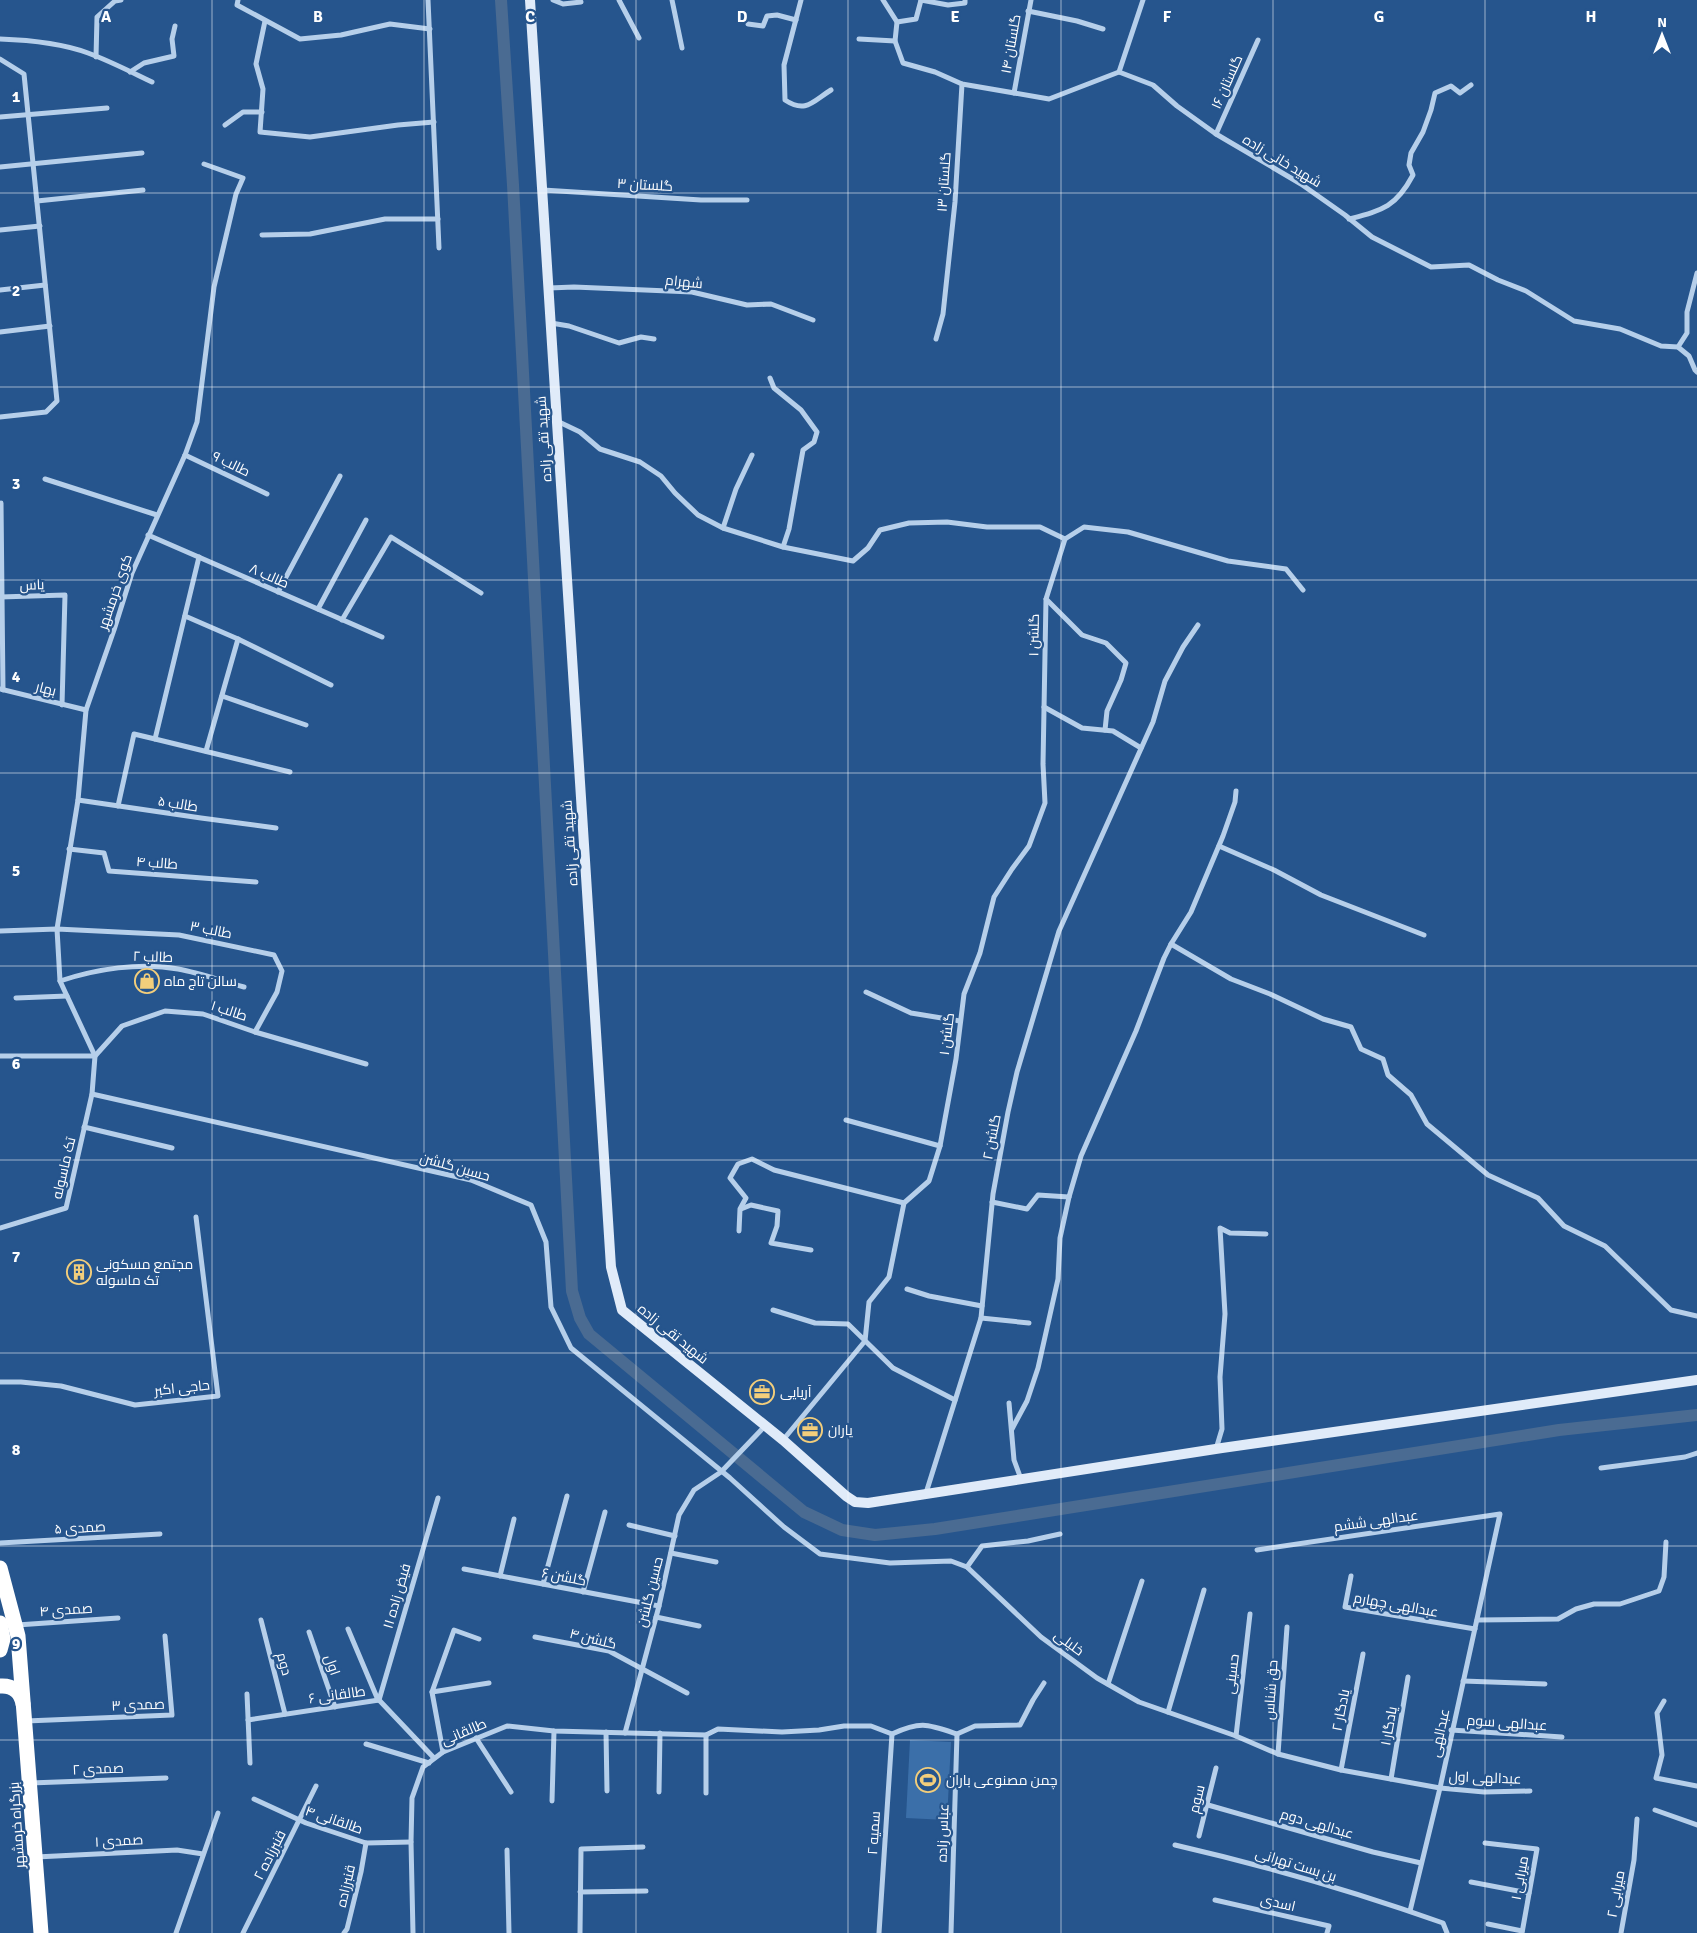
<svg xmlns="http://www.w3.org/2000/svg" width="1697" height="1933" viewBox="0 0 1697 1933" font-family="Signika,Cairo,sans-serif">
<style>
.pitch{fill:#3b6fa9}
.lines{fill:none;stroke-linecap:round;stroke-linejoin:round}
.canal{stroke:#4a6b92;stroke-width:12}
.street{stroke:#b6cfea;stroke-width:5}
.secondary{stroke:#e0ebf9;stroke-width:10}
.highway{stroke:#fff;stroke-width:15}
.grid{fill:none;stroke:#fff;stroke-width:1;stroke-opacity:0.55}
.labels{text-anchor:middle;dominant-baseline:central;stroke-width:4.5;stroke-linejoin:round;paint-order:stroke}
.street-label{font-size:14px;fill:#fff;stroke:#26558d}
.poi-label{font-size:14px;fill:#fff;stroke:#26558d;text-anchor:start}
.grid-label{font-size:16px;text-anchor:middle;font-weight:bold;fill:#fff;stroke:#26558d;stroke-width:4.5;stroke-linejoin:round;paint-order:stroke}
</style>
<rect width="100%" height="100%" fill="#26558d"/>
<path class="pitch" d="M910,1740L951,1742L947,1820L906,1818Z"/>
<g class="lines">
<path class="canal" d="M501,0L513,185L572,1291L580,1318L589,1334L804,1512L842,1530L875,1535L935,1529L1559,1430L1697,1415"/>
<g class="street">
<path d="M238,0L237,5L300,39L341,35L390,24L430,29"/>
<path d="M428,0L439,248"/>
<path d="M553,0L563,4L581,2"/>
<path d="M619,0L639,38"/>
<path d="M672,0L682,48"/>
<path d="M801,0L784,65L785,100C806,114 813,101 831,90"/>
<path d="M883,0L897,22L895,41L903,63L935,72L962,84L1049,99L1119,72L1153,85L1177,106L1216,134L1301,184L1345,215L1372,237L1431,267L1469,265L1498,280L1526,291L1574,321L1620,329L1661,346L1678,347L1689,356L1695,370L1697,372"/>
<path d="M921,0L948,5L965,3V0"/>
<path d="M1028,11L1077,21L1103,29"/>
<path d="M265,21L256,64L263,89L260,132L310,137L398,125L434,122"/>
<path d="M897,22L916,19L921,0"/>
<path d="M748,24L763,26L767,16L777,15L796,20"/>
<path d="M0,39C29,40 61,43 88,53C110,61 131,72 152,82"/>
<path d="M859,39L895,41"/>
<path d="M96,57L97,17L115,1L121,0"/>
<path d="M0,59L24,74L57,401L46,412L0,417"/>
<path d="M130,72L144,63L174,56L172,39L175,26"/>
<path d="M1119,72L1143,0"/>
<path d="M1014,93L1031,0"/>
<path d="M0,117L107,108"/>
<path d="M225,125L243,112H262"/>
<path d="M1216,134L1258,40"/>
<path d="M0,167L142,153"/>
<path d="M543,190L701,200H747"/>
<path d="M37,201L143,190"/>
<path d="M1349,219C1383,210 1396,207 1413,175L1409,165L1411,153L1423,132L1431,110L1435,93L1451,86L1460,93L1471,85"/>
<path d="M0,230L40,226"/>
<path d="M262,235L310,234L385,219H438"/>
<path d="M549,288L574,287L692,292L747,305L771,304L813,320"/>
<path d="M0,290L45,285"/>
<path d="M551,323L569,326L619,343L641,337L654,339"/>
<path d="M0,332L50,326"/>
<path d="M936,339L943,314L955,202L962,84"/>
<path d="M1678,347L1687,333V312L1697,273"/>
<path d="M770,378L774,388L801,410L817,432L814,442L803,450L789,529L783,547"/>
<path d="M557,421L580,432L600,449L640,462L661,476L675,493L698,515L723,528L783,547L853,561L868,548L880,530L909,523L947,522L987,527H1040L1065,539L1084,527L1128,532L1228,561L1286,569L1303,590"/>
<path d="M185,455L267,494"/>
<path d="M45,479L157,515"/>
<path d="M1,503L3,690"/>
<path d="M723,528L736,489L752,455"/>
<path d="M148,535L382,637"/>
<path d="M278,592L340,476"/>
<path d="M0,597L65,595L62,705"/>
<path d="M1046,599L1082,635L1106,643L1126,663L1121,680L1107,711L1105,730"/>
<path d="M318,609L366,520"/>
<path d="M185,616L238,639L331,685"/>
<path d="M342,620L391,537L481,593"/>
<path d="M0,689L86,710"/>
<path d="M222,696L306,725"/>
<path d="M1044,707L1082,728L1113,731L1141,748"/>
<path d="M155,739L290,772"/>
<path d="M206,751L238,639"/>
<path d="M78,800L201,818L276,828"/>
<path d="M118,806L134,734L155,739L199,557"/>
<path d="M1219,846L1274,870L1321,895L1424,935"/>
<path d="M69,849L104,853L109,871L256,882"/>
<path d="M0,931L57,929L179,935L274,955L282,971L277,992L255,1032"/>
<path d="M1171,944L1191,912L1223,836L1235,802L1236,791"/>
<path d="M60,981C96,969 140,962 178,969C200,973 222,981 244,987"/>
<path d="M866,992L911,1013L960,1021"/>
<path d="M16,998L67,996"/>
<path d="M0,1056H95L122,1026L165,1011L203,1014L255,1032L366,1064"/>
<path d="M92,1094L471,1180L531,1205L546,1242L551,1307L571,1348L730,1478L784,1527L820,1554L890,1563L951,1561L967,1567L1041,1637L1097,1678L1139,1702L1236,1736L1278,1754L1341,1770L1440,1788L1484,1792L1530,1791"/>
<path d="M846,1120L940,1146"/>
<path d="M84,1127L172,1148"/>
<path d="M992,1202L1027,1209L1038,1195L1069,1197L1081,1156L1136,1031L1164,958L1171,944L1231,979L1270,994L1323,1019L1351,1027L1361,1049L1383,1059L1388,1075L1411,1095L1427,1124L1488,1175L1538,1198L1564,1226L1605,1246L1671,1310L1697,1316"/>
<path d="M741,1209L751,1205L778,1211L777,1226L771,1243L811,1250"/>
<path d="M0,1228L66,1208L92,1094L95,1056L60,981L57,929L78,800L86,710L114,630L132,573L185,455L197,422L214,287L236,194L243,178L204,164"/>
<path d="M739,1231L740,1209L746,1198L730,1178L738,1164L752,1159L774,1170L904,1203"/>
<path d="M907,1289L929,1296L982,1306"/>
<path d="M773,1310L815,1323L848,1324L893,1368L955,1400"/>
<path d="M981,1318L1029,1323"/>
<path d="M0,1382H21L61,1386L135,1405L218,1396L196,1217"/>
<path d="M1009,1403L1014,1460L1021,1479"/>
<path d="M1012,1429L1027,1401L1038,1368L1058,1279L1060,1238L1069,1197"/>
<path d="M783,1440L865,1341L869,1302L889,1277L904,1203L929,1181L940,1146L956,1059L964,994L980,953L994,897L1012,869L1029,846L1045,803L1043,764L1046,599L1065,539"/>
<path d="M1216,1449L1222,1429L1220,1377L1225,1314L1220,1228L1230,1233L1266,1234"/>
<path d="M1601,1468L1685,1457L1697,1453"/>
<path d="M926,1493L981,1318L993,1194L1008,1112L1017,1072L1059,931L1153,722L1165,681L1183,647L1198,625"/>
<path d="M629,1525L675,1536"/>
<path d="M0,1543L160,1534"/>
<path d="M1257,1550L1500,1514L1440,1788L1410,1911"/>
<path d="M671,1553L716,1562"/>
<path d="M967,1567L982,1546L1028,1541L1060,1534"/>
<path d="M464,1569L659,1606"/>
<path d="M500,1576L514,1519"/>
<path d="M1351,1576L1345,1607L1475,1629"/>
<path d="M543,1584L567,1496"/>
<path d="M583,1592L605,1512"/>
<path d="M656,1617L699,1626"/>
<path d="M261,1620L285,1714"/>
<path d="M1477,1620L1558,1619L1576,1609L1594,1604H1620L1659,1591L1664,1577L1666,1542"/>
<path d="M17,1625L118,1618"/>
<path d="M348,1629L378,1700"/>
<path d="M309,1632L335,1707"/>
<path d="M535,1637L609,1651L687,1693"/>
<path d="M1463,1681L1545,1684"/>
<path d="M1108,1684L1142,1581"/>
<path d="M432,1692L489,1683"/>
<path d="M247,1694L250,1763"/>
<path d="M379,1700L438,1498"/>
<path d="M1664,1701L1657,1713L1662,1755L1656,1778L1697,1786"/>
<path d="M1168,1712L1204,1590"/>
<path d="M248,1720L379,1700L434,1758"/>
<path d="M26,1721L172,1715L165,1636"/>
<path d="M1451,1730L1562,1737"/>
<path d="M606,1732L607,1791"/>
<path d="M625,1733L659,1606L679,1515L694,1490L721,1472L765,1426"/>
<path d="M706,1735V1793"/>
<path d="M1236,1736L1250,1614"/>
<path d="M476,1738L511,1792"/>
<path d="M366,1744L429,1763"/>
<path d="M443,1752L432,1692L454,1630L479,1639"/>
<path d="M1278,1754L1287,1627"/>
<path d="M1341,1770L1363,1654"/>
<path d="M1391,1779L1408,1677"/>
<path d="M30,1783L166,1778"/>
<path d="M659,1792L660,1733"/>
<path d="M254,1799L306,1823L366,1843L411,1842"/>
<path d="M552,1801L554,1731"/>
<path d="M1208,1805L1373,1852L1421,1863"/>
<path d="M1655,1810L1697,1825"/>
<path d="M1199,1836L1216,1768"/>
<path d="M1485,1843L1537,1849L1522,1933"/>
<path d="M1175,1845C1266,1866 1356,1892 1443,1923L1447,1933"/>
<path d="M507,1850L509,1933"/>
<path d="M36,1857L177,1850L203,1854"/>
<path d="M1471,1882L1529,1893"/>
<path d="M580,1892L646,1891"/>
<path d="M1215,1900L1329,1926L1327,1933"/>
<path d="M1488,1924L1522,1931"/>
<path d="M176,1933L218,1813"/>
<path d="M243,1933L316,1786"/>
<path d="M344,1933L347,1929L361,1872L366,1843"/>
<path d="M413,1933L411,1842L412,1798L423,1767L443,1752L507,1726L554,1731L706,1735L718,1729L782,1732L819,1730L844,1726H871L892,1734C921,1721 927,1724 957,1734L975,1726L1020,1725L1033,1700L1044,1683"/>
<path d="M580,1933L581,1849L643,1847"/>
<path d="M879,1933L892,1734"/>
<path d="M951,1933L957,1734"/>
<path d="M1621,1933L1634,1860L1637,1819"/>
</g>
<path class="secondary" d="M530,0L611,1267L622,1310L783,1440L846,1496L855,1502L868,1503L1222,1448L1697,1380"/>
<g class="highway">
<path d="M0,1568L18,1636L41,1933"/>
<path d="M0,1623L3,1639L0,1650"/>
<path d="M0,1686C13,1685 21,1692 23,1704"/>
</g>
</g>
<path class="grid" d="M212,0V1933M424,0V1933M636,0V1933M848,0V1933M1061,0V1933M1273,0V1933M1485,0V1933M0,193H1697M0,387H1697M0,580H1697M0,773H1697M0,966H1697M0,1160H1697M0,1353H1697M0,1546H1697M0,1740H1697"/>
<defs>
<symbol id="shop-ring" viewBox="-11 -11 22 22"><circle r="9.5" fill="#26558d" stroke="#f3ce7b" stroke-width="1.5"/><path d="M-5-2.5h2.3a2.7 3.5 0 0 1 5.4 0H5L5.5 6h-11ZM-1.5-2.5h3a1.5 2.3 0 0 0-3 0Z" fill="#f3ce7b"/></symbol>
<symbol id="building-ring" viewBox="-11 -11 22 22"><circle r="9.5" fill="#26558d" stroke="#f3ce7b" stroke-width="1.5"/><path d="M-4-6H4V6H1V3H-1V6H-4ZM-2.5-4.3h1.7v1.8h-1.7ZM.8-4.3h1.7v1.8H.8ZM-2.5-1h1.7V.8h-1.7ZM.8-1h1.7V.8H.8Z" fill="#f3ce7b"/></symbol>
<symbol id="office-ring" viewBox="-11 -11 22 22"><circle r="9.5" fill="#26558d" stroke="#f3ce7b" stroke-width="1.5"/><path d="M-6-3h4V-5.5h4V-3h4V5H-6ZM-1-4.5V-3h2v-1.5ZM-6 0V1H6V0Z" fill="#f3ce7b"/></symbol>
<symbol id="stadium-ring" viewBox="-11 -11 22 22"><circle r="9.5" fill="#26558d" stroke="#f3ce7b" stroke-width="1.5"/><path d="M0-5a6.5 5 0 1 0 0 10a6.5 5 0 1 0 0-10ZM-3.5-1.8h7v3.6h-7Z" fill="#f3ce7b"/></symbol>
</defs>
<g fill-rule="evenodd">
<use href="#shop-ring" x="133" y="967" width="28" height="28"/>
<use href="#building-ring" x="65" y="1258" width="28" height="28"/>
<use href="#office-ring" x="748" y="1378" width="28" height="28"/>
<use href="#office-ring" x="796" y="1416" width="28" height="28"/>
<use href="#stadium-ring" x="914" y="1766" width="28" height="28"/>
</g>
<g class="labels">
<g class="street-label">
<text transform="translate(1011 44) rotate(-80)">گلستان ۱۴</text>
<text transform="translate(1227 82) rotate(-66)">گلستان ۱۶</text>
<text transform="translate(1282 161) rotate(31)">شهید خانی زاده</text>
<text transform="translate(944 182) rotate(-86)">گلستان ۱۳</text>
<text transform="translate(645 185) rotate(3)">گلستان ۳</text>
<text transform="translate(684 282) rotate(6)">شهرام</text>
<text transform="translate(544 439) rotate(-94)">شهید تقی زاده</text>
<text transform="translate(231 464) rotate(26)">طالب ۹</text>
<text transform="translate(269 576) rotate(24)">طالب ۸</text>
<text transform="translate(32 585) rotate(-2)">یاس</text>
<text transform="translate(115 592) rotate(-71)">کوی خرمشهر</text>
<text transform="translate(1034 635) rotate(-89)">گلشن ۱</text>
<text transform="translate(46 689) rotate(14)">بهار</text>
<text transform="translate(178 804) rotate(9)">طالب ۵</text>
<text transform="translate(570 843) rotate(-94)">شهید تقی زاده</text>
<text transform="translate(157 863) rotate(4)">طالب ۴</text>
<text transform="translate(211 930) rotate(11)">طالب ۳</text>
<text transform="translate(153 957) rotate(2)">طالب ۲</text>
<text transform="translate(229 1011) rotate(18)">طالب ۱</text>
<text transform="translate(947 1034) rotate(-83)">گلشن ۱</text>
<text transform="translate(992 1137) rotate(-79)">گلشن ۲</text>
<text transform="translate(455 1167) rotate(16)">حسین گلشن</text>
<text transform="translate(64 1168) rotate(-77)">تک ماسوله</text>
<text transform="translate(673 1334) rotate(39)">شهید تقی زاده</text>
<text transform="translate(182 1388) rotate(-6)">حاجی اکبر</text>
<text transform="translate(1376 1521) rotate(-8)">عبدالهی ششم</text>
<text transform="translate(80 1528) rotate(-3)">صمدی ۵</text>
<text transform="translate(564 1577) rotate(11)">گلشن ۶</text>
<text transform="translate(650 1592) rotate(-76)">حسین گلشن</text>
<text transform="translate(397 1596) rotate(-74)">فیض زاده ۱۱</text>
<text transform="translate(1396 1605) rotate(10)">عبدالهی چهارم</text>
<text transform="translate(66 1610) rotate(-4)">صمدی ۴</text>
<text transform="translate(593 1639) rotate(14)">گلشن ۴</text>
<text transform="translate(1069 1643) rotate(36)">خلیلی</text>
<text transform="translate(284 1664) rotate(75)">دوم</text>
<text transform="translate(332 1665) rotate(71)">اول</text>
<text transform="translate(1232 1674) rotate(-83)">حسینی</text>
<text transform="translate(1271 1690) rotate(-86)">حق شناس</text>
<text transform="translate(337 1695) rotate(-8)">طالقانی ۶</text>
<text transform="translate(138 1705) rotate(-2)">صمدی ۳</text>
<text transform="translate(1341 1710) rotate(-79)">یادگار ۲</text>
<text transform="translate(1507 1723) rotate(4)">عبدالهی سوم</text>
<text transform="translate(1389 1726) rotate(-80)">یادگار ۱</text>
<text transform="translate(464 1732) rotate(-23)">طالقانی</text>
<text transform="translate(1440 1733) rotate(-78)">عبدالهی</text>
<text transform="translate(98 1769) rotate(-2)">صمدی ۲</text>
<text transform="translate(1485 1778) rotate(2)">عبدالهی اول</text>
<text transform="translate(1197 1799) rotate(-76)">سوم</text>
<text transform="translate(334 1820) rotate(19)">طالقانی ۴</text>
<text transform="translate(1317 1824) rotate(16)">عبدالهی دوم</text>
<text transform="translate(17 1825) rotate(-94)">بزرگراه خرمشهر</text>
<text transform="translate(874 1833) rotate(-86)">سمیه ۲</text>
<text transform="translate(943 1833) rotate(-88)">عباس زاده</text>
<text transform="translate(119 1841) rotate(-3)">صمدی ۱</text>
<text transform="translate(270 1855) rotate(-63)">قنبرزاده ۲</text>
<text transform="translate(1296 1865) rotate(17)">بن بست تهرانی</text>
<text transform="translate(1520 1878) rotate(-80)">میرابی ۱</text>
<text transform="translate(346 1886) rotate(-77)">قنبرزاده</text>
<text transform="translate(1616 1894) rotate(-80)">میرابی ۲</text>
<text transform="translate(1278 1903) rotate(13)">اسدی</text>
</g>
<g class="poi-label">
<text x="164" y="981">سالن تاج ماه</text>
<text x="96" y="1264">مجتمع مسکونی<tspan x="96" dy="16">تک ماسوله</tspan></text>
<text x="780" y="1392">آریایی</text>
<text x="828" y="1430">یاران</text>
<text x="946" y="1780">چمن مصنوعی باران</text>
</g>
</g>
<g class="grid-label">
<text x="106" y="22">A</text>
<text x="318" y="22">B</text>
<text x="530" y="22">C</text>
<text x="742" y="22">D</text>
<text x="955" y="22">E</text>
<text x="1167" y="22">F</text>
<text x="1379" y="22">G</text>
<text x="1591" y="22">H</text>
<text x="16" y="102">1</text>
<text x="16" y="296">2</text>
<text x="16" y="489">3</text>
<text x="16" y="682">4</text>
<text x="16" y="876">5</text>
<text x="16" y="1069">6</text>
<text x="16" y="1262">7</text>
<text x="16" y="1455">8</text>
<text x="16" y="1649">9</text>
</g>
<g transform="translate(1662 35)" stroke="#26558d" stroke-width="4" paint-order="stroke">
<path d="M0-4L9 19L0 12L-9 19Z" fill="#ffffff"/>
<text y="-8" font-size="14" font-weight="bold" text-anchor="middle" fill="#ffffff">N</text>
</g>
</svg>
